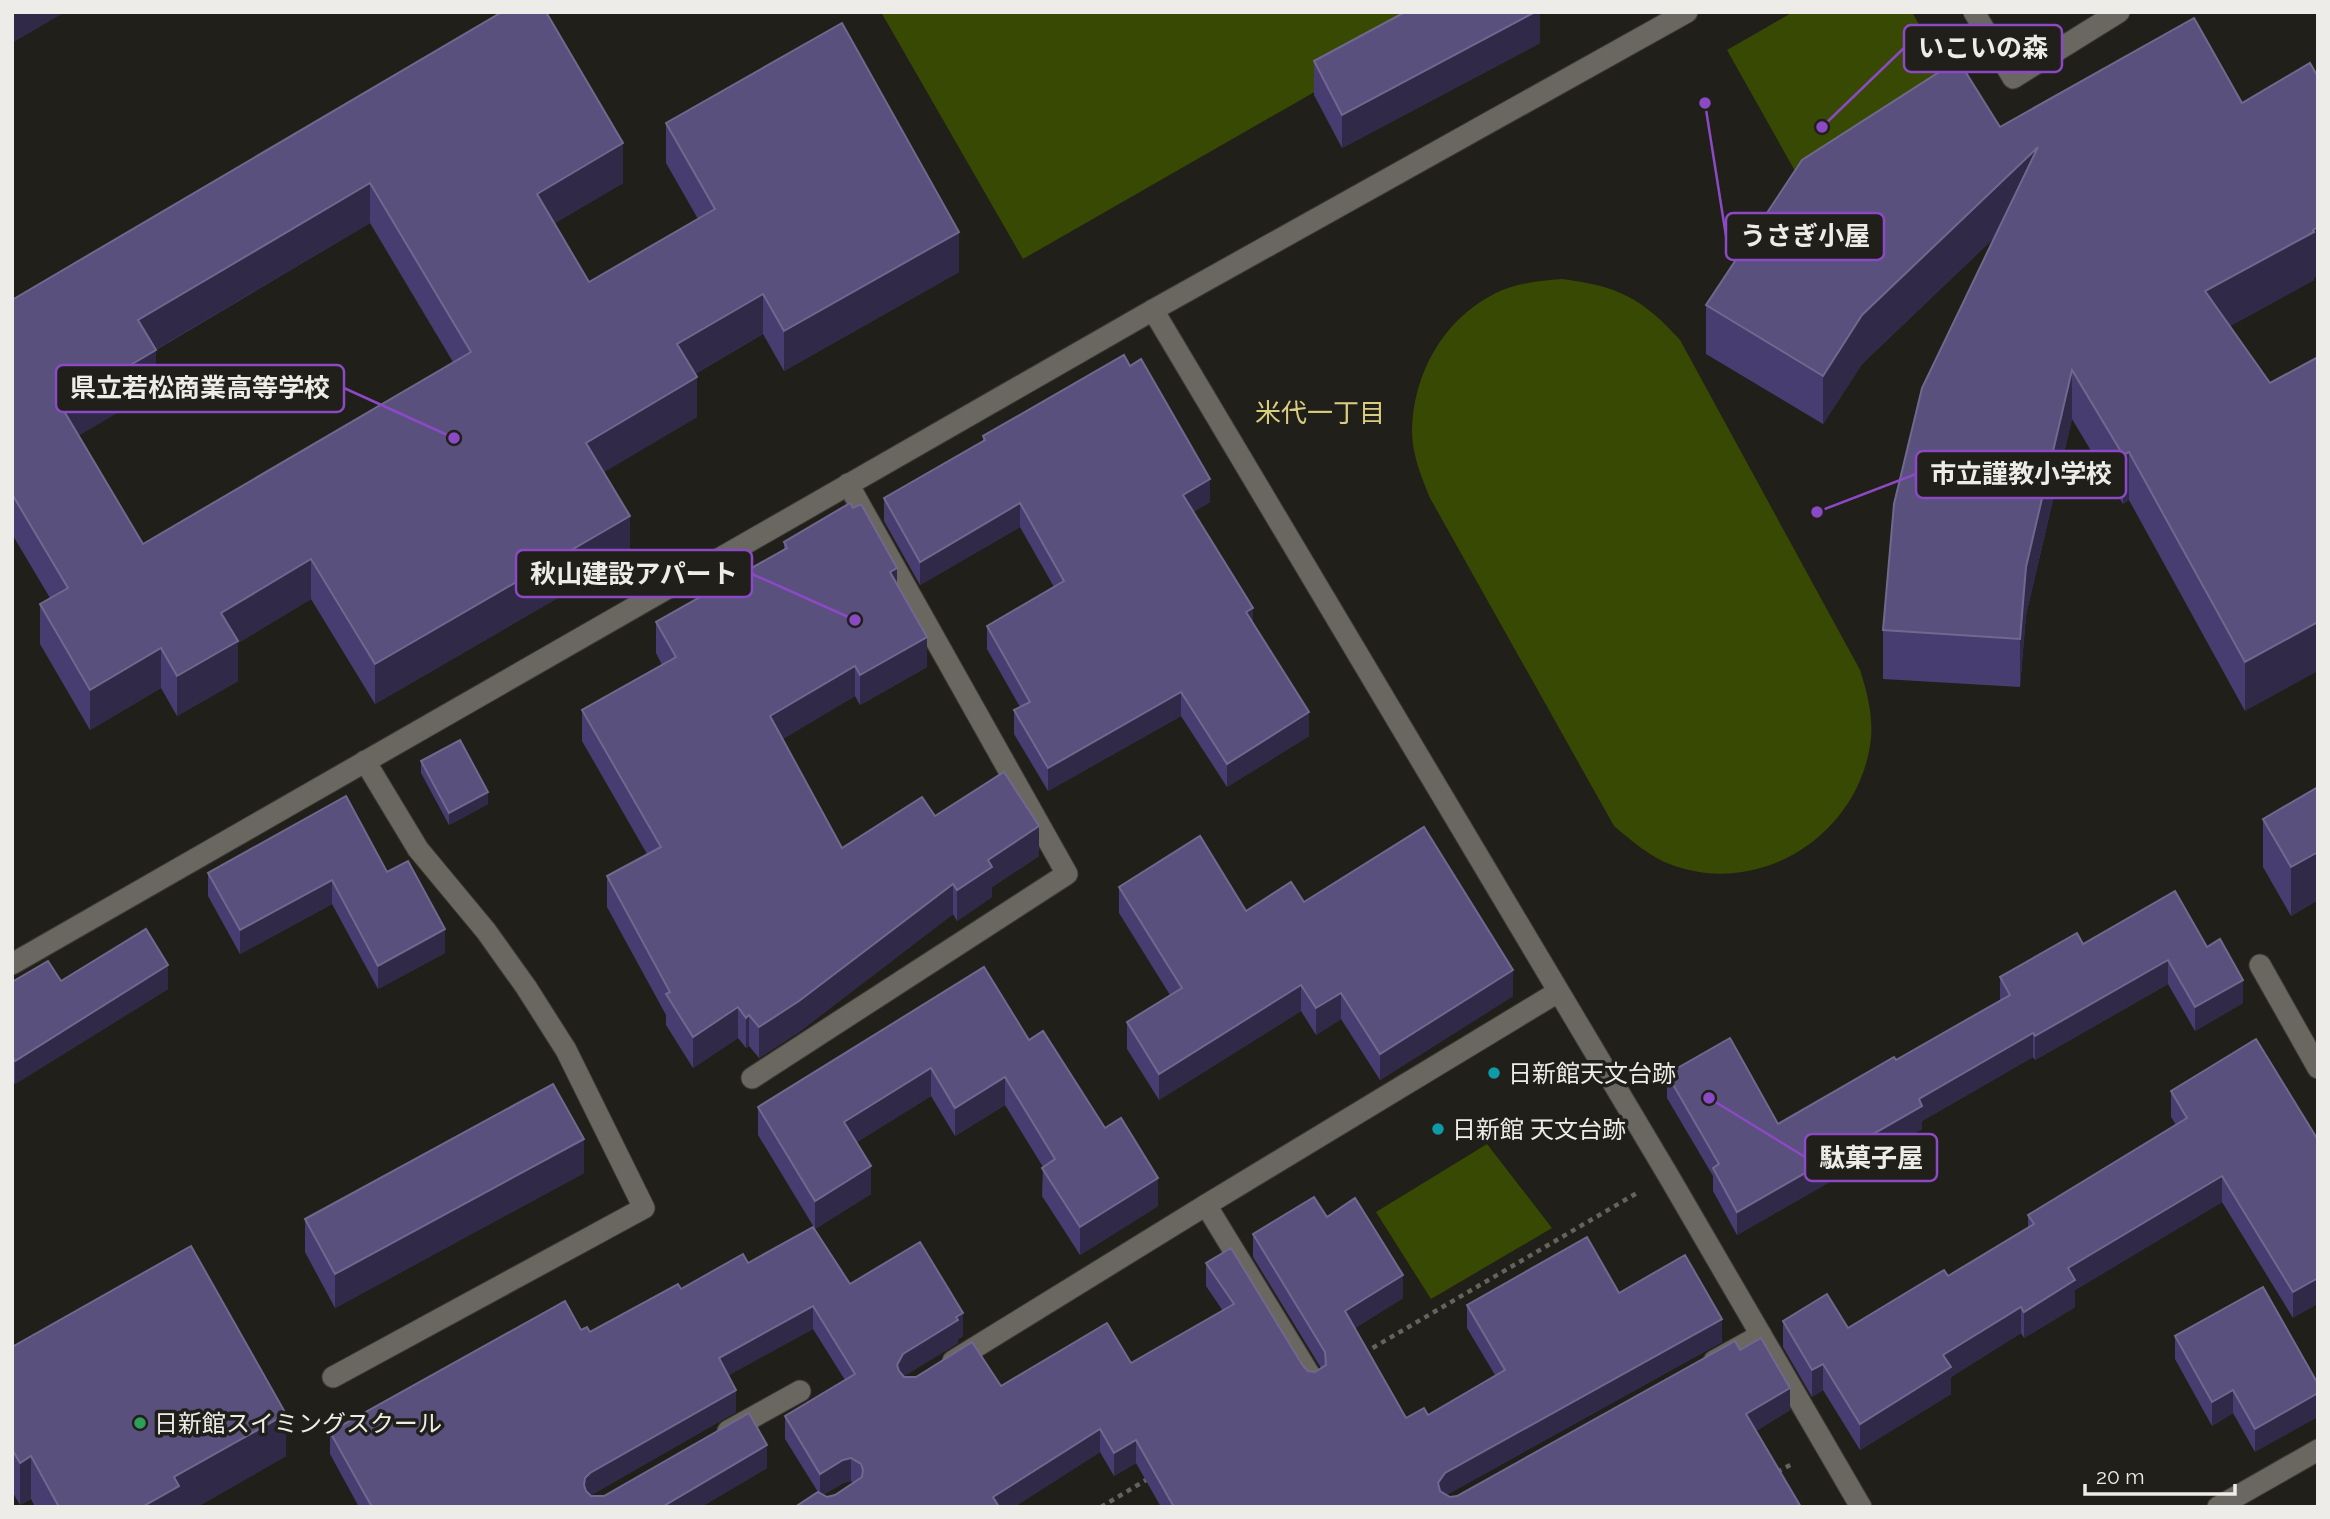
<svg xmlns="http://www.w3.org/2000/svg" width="2330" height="1519" viewBox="0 0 2330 1519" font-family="Raleway,'Noto Sans JP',sans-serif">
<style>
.green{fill:#374903}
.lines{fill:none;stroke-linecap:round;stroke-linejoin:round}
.lane-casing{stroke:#3d3b37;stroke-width:23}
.street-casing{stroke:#3d3b37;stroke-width:23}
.path{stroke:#65635d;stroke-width:4.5;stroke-dasharray:5 5;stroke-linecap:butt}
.lane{stroke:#6a6760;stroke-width:21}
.street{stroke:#6a6760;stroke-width:21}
.wall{fill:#483d70;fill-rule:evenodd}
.shaded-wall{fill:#312948}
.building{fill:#59507d;stroke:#71688e;stroke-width:2;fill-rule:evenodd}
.culture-dot{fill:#0f9aa8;stroke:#211f19;stroke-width:2.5}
.leisure-dot{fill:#2e9e5b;stroke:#211f19;stroke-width:2.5}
.labels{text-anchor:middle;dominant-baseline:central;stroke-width:7;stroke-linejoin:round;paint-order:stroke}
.poi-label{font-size:24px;fill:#eeece8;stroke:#211f19;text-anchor:start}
.neighbourhood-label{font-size:26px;fill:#d9ce80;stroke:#211f19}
.leader{fill:none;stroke:#8c49c5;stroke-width:2.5}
.callout-dot{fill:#8c49c5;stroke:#211f19;stroke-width:2.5}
.callout{fill:#211f19;stroke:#8c49c5;stroke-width:2.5}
.callout-label{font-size:26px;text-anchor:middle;font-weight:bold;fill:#eeece8}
</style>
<rect width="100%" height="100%" fill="#211f19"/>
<g class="green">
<path d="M881,12H1444L1447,16L1023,259Z"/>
<path d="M1793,12H1912L1951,82L1795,171L1727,50Z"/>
<path d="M1562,279C1618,286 1642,298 1680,340L1860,670C1867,692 1873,714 1871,738C1861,833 1762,898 1672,865C1650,857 1632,841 1614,826L1430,498C1421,476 1412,454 1412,431C1413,374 1443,320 1494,294C1515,283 1539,281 1562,279Z"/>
<path d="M1487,1144L1552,1228L1431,1299L1376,1212Z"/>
</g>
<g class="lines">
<defs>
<g id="lane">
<path d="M1974,12L2013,78L2119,12"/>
<path d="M333,1377L644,1208L566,1050L526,987L486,931L418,849L365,761"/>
</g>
<g id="street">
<path d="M1153,310L1668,1175L1861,1507"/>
<path d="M12,964L1153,310L1687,12"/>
<path d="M2260,965L2318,1068"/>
<path d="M752,1078L1067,874L848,484"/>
<path d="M1206,1205L1314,1382"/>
<path d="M953,1361L1206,1205L1558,992"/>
<path d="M1714,1361L1761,1335"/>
<path d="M728,1431L800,1391"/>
<path d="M2218,1507L2318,1450"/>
</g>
</defs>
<use href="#lane" class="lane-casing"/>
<use href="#street" class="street-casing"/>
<g class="path">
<path d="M1364,1353L1637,1193"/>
<path d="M1777,1472L1794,1463"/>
<path d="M1101,1507L1151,1477"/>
</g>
<use href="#lane" class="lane"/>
<use href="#street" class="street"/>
</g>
<g class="wall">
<path d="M502,12L623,183L555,223L589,282L698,219L666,163V123L959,272L784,371L763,334L695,374L697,417L603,472L630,556L375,704L311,599L238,643V681L177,716L161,688L90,730L40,644V604L50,598L12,534V300ZM370,223L453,362L143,544L79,435L156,390V350Z"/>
<path d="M1540,12V43L1342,148L1314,95V61Z"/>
<path d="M2000,127L2314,278V280L2230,326L2270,383L2245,711L2129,500L2123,504L2072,419L2026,615L2020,687L1883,679V630L1995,237L1862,364L1823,424L1706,354V305Z"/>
<path d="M983,436L1210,502L1193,512L1253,624L1309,736L1227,787L1181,716L1048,791L1014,734V710L1020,707L987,649V626L1054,587L1020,527L920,585L884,521V498L983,441Z"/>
<path d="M784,542L897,585L927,667L860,705L855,696L782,739L842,848L935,816L1039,856L992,887V897L957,921L953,914L799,1032L759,1058L749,1046L746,1048L738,1038L693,1068L666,1025V1015L607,907V876L647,854L582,741V710L662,665L656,653V622L784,550Z"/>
<path d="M421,761L488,804L449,825L421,773Z"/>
<path d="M2318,787V900L2291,916L2263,867V819Z"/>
<path d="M387,872L445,953L378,989L332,904L240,954L208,896V873Z"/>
<path d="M1119,887L1246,911L1304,902L1513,996L1380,1080L1341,1019L1316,1035L1301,1011L1159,1100L1127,1049V1022L1170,995L1119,913Z"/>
<path d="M2083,944L2207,947L2243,1003L2195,1031L2168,984L2035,1060L2033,1057L1922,1121V1129L1737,1235L1713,1191V1176L1667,1098V1074L1778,1124L1896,1060L2000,1001V977Z"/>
<path d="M12,982L168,989L15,1084L12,1079Z"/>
<path d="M1029,1040L1105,1128L1158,1206L1080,1255L1042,1196L1043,1167L1005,1105L955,1136L931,1096L857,1142L871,1194L815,1229L758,1135V1107Z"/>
<path d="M2171,1091L2318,1140L2293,1318L2222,1202L2075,1290V1307L2024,1338L2021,1333L1951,1377V1394L1860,1450L1823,1390L1812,1397L1783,1347V1321L1848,1328L1948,1276L2028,1227V1215L2176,1125L2171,1117Z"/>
<path d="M584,1173L335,1308L305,1252V1219Z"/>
<path d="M1327,1217L1403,1298L1355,1328L1406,1418L1428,1415L1495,1375L1467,1328V1305L1619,1293L1722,1342L1446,1495L1450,1497L1457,1496L1740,1350L1790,1410L1756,1431L1801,1507H1161L1136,1463L1114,1476L1100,1452L1014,1507H795L818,1492L785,1439V1416L845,1380L813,1329L728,1375L736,1412L591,1495L604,1496L767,1468L701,1507H359L330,1454V1432L581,1330L590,1332L681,1289L748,1263L850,1284L963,1336L958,1339V1343L904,1376L1001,1386L1131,1363L1223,1311L1206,1286V1263L1303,1366L1308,1371L1315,1372L1321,1368L1253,1257V1234ZM851,1481L853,1483L835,1495L827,1497L823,1495L843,1483Z"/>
<path d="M2175,1336L2318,1384L2255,1452L2233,1413L2212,1426L2175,1359Z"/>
<path d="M12,1347L286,1456L197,1507H35L31,1499L20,1505L12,1491Z"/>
</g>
<g class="shaded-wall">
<path d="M12,12H65L12,43Z"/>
<path d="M1535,12H1540V43L1342,148V115Z"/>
<path d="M623,143V183L537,234V194Z"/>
<path d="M2038,147V196L1862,364L1823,424V376L1862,315Z"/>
<path d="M370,183V223L138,360V320Z"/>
<path d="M2318,227V276L2314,278V280L2205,340V291Z"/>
<path d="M959,232V272L784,371V331Z"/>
<path d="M763,294V334L677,384V344Z"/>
<path d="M156,350V390L61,446V406Z"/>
<path d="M2072,370V419L2026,615L2020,687V639L2026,567Z"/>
<path d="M697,377V417L586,483V443Z"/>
<path d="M2129,452V500L2123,504V455Z"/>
<path d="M1210,479V502L1183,518V495Z"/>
<path d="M1020,503V527L920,585V562Z"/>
<path d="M630,516V556L375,704V664Z"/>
<path d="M311,559V599L238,643V681L177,716V676L221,613Z"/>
<path d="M897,568V598L890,572Z"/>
<path d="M1253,608V631L1246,612Z"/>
<path d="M2318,622V671L2245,711V662Z"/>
<path d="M927,637V667L860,705V675Z"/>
<path d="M161,648V688L90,730V690Z"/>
<path d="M855,666V696L770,747V716Z"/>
<path d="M1181,692V716L1048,791V768Z"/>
<path d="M1309,712V736L1227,787V764Z"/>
<path d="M488,792V804L449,825V813Z"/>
<path d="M1039,826V856L992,887V897L957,921V890L988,860Z"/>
<path d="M2318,852V900L2291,916V867Z"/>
<path d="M332,880V904L240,954V930Z"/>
<path d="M953,884V914L799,1032L759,1058V1027Z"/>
<path d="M445,929V953L378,989V966Z"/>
<path d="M2168,960V984L2035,1060V1036Z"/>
<path d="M168,965V989L15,1084V1061Z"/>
<path d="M1513,970V996L1380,1080V1054Z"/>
<path d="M2243,980V1003L2195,1031V1007Z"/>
<path d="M1301,985V1011L1159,1100V1074Z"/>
<path d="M1341,993V1019L1316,1035V1008Z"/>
<path d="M738,1007V1038L693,1068V1037Z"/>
<path d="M749,1015V1046L746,1048V1018Z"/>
<path d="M2033,1033V1057L1922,1121V1129L1737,1235V1212L1919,1099Z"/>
<path d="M931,1068V1096L844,1150V1122Z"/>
<path d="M1005,1077V1105L955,1136V1108Z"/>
<path d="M584,1139V1173L335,1308V1274Z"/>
<path d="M871,1166V1194L815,1229V1201Z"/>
<path d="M2222,1176V1202L2075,1290V1307L2024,1338V1312L2068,1268Z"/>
<path d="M1158,1178V1206L1080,1255V1227Z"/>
<path d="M1403,1275V1298L1345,1334V1311Z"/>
<path d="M2318,1278V1304L2293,1318V1292Z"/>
<path d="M813,1306V1329L719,1381V1358Z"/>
<path d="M2021,1307V1333L1951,1377V1394L1860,1450V1424L1943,1355Z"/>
<path d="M963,1313V1336L958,1339V1343L903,1377L897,1388V1365L903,1354Z"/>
<path d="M1722,1319V1342L1445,1496L1438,1506V1483L1445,1473Z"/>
<path d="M1823,1364V1390L1812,1397V1370Z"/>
<path d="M1790,1388V1410L1746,1437V1414Z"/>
<path d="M736,1390V1412L590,1496L585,1501L584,1485L585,1478L590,1473Z"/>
<path d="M2233,1390V1413L2212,1426V1402Z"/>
<path d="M2318,1393V1417L2255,1452V1429Z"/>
<path d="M286,1414V1456L197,1507H142L174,1477Z"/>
<path d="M1100,1429V1452L1014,1507H993V1497Z"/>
<path d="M1136,1440V1463L1114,1476V1453Z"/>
<path d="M767,1445V1468L701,1507H662Z"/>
<path d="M31,1456V1499L20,1505V1463Z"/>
<path d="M851,1458V1481L843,1483L820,1497V1474L843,1460Z"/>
</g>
<g class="building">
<path d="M502,12H546L623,143L537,194L589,282L715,209L666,123L842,23L959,232L784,331L763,294L677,344L697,377L586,443L630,516L375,664L311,559L221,613L238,641L177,676L161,648L90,690L40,604L68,588L12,494V300ZM370,183L471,352L143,544L61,406L156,350L138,320Z"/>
<path d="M1405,12H1535L1342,115L1314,61Z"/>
<path d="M2194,18L2242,103L2310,63L2318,77V227L2313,230L2314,232L2205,291L2270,383L2318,357V622L2245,662L2129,452L2123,455L2072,370L2026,567L2020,639L1883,630L1894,504L1922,388L2038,147L1862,315L1823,376L1706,305L1802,160L1958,60L2000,127Z"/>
<path d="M1124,355L1130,366L1141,359L1210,479L1183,495L1253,608L1246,612L1309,712L1227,764L1181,692L1048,768L1014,710L1030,702L987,626L1064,581L1020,503L920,562L884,498L985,440L983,436Z"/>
<path d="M850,503L853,508L861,504L897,568L890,572L927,637L860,675L855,666L770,716L842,848L922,797L935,816L1004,772L1039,826L988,860L992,867L957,890L953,884L799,1001L759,1027L749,1015L746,1018L738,1007L693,1037L666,994L670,992L607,876L661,847L582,710L676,657L656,622L787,548L784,542Z"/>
<path d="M460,740L488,792L449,813L421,761Z"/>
<path d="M2318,787V852L2291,867L2263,819Z"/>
<path d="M346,796L387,872L408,861L445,929L378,966L332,880L240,930L208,873Z"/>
<path d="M1424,827L1513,970L1380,1054L1341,993L1316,1008L1301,985L1159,1074L1127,1022L1182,988L1119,887L1200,836L1246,911L1291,882L1304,902Z"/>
<path d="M2175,891L2207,947L2220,939L2243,980L2195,1007L2168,960L2035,1036L2033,1033L1919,1099L1922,1106L1737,1212L1713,1168L1719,1164L1667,1074L1730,1038L1778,1124L1894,1057L1896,1060L2010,995L2000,977L2077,933L2083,944Z"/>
<path d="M146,929L168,965L15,1061L12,1056V982L48,961L61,981Z"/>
<path d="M984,967L1029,1040L1043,1031L1105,1128L1121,1118L1158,1178L1080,1227L1042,1168L1055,1159L1005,1077L955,1108L931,1068L844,1122L871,1166L815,1201L758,1107Z"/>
<path d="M2256,1039L2318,1140V1278L2293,1292L2222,1176L2068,1268L2075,1280L2024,1312L2021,1307L1943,1355L1951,1367L1860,1424L1823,1364L1812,1370L1783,1321L1827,1294L1848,1328L1944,1270L1948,1276L2034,1224L2028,1215L2187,1118L2171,1091Z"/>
<path d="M553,1084L584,1139L335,1274L305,1219Z"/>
<path d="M1314,1197L1327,1217L1355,1198L1403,1275L1345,1311L1406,1418L1424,1408L1428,1415L1505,1370L1467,1305L1587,1237L1619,1293L1685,1255L1722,1319L1445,1473L1438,1483L1440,1491L1450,1497L1457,1496L1735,1341L1740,1350L1761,1338L1790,1388L1746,1414L1801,1507H1174L1136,1440L1114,1453L1100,1429L993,1497L999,1507H795L818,1492L827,1497L835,1495L862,1477L863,1470L861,1464L851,1458L843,1460L820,1474L785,1416L855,1374L813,1306L719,1358L736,1390L590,1473L585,1478L584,1485L586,1491L591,1496H604L749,1413L767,1445L662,1507H372L330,1432L565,1301L581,1330L587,1327L590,1332L678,1284L681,1289L743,1254L748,1263L813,1227L850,1284L920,1242L963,1313L956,1317L958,1320L903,1354L897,1365L899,1371L904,1377H916L972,1342L1001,1386L1107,1323L1131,1363L1234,1304L1206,1263L1231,1248L1303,1366L1308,1371L1315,1372L1326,1365L1325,1352L1253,1234Z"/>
<path d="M191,1246L286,1414L174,1477L179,1486L142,1507H59L31,1456L20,1463L12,1449V1347Z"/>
<path d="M2263,1287L2318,1384V1393L2255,1429L2233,1390L2212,1402L2175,1336Z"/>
</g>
<g class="culture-dot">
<circle cx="1494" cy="1073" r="7"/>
<circle cx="1438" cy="1129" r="7"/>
</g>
<circle class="leisure-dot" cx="140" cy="1423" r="7"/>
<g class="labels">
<g class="poi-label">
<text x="1508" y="1073">日新館天文台跡</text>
<text x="1452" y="1129">日新館 天文台跡</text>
<text x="154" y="1423">日新館スイミングスクール</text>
</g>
<g class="neighbourhood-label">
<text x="1320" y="413">米代一丁目</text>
</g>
</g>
<path class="leader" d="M1822 127L1904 48M1705 103L1726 236M454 438L344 388M1817 512L1916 474M855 620L752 574M1709 1098L1805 1157"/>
<g class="callout-dot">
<circle cx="1822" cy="127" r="7"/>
<circle cx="1705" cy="103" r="7"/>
<circle cx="454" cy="438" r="7"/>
<circle cx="1817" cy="512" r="7"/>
<circle cx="855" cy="620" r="7"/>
<circle cx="1709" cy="1098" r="7"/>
</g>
<g class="callout">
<rect x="1904" y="25" width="158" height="47" rx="7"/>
<rect x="1726" y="213" width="158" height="47" rx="7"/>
<rect x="56" y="365" width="288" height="47" rx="7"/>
<rect x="1916" y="451" width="210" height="47" rx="7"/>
<rect x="516" y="550" width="236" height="47" rx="7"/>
<rect x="1805" y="1134" width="132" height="47" rx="7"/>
</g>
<g class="callout-label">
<text x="1983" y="57">いこいの森</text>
<text x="1805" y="245">うさぎ小屋</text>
<text x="200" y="397">県立若松商業高等学校</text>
<text x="2021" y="483">市立謹教小学校</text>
<text x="634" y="583">秋山建設アパート</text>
<text x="1871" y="1167">駄菓子屋</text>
</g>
<rect width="2330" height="1519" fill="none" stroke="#eeece8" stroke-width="28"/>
<path d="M2085 1484v10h150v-10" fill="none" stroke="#eeece8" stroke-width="3.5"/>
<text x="2096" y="1484" font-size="21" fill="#eeece8" stroke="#211f19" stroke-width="5" paint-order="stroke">20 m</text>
</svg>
